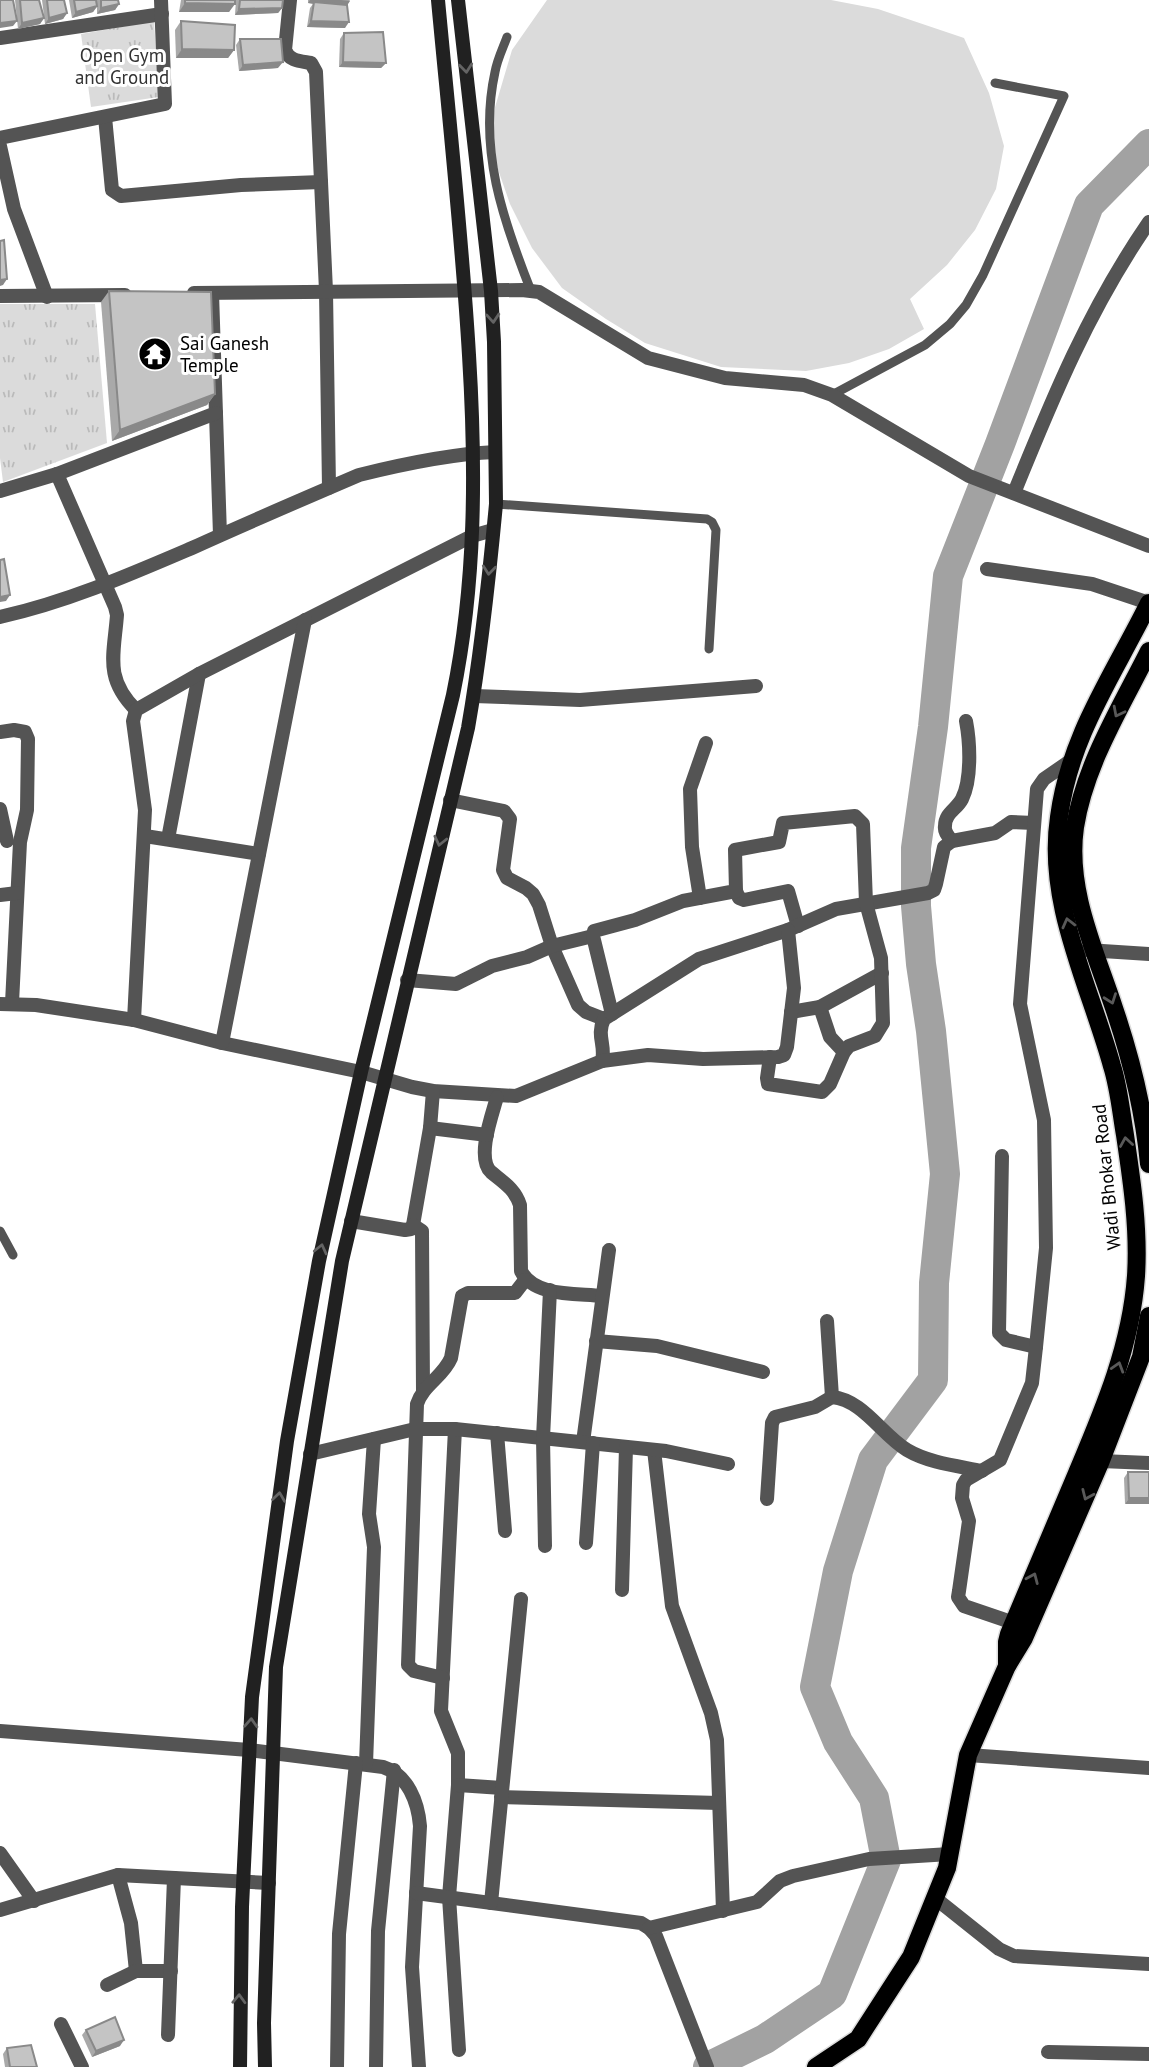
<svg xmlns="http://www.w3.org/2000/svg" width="1149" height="2067" viewBox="0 0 1149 2067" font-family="'PT Sans',sans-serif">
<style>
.grass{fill:url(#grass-tufts)}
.pitch{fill:#dbdbdb}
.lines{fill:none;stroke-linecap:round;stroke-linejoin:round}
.river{stroke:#a2a2a2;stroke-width:30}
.primary-casing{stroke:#dbdbdb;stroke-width:21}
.lane{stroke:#545454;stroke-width:9}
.street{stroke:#545454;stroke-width:14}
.secondary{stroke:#212121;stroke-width:14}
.primary{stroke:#000;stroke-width:18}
.wall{fill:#a9a9a9}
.shaded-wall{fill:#898989}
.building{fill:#c4c4c4;stroke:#898989;stroke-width:2}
.oneway{stroke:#646464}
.oneway2{stroke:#595959}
.labels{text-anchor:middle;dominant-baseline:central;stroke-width:6;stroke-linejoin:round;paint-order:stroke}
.park-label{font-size:19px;fill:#323232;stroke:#fff}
.poi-label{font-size:19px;fill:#000;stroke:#fff;text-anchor:start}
.street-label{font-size:19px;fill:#000;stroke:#fff}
</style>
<defs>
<pattern id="grass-tufts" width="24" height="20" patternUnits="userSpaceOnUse" patternTransform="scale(1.75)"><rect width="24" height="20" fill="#dbdbdb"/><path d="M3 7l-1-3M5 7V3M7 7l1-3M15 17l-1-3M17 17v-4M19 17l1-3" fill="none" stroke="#bababa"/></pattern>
</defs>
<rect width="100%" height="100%" fill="#fff"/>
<g class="grass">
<path d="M154,21L159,97L91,107L81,34Z"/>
<path d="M0,304H95L107,443L3,482L0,458Z"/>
</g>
<path class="pitch" d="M547,0H831L878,9L964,38L989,93L1004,146L996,189L975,230L947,265L910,299L924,329L889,349L849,363L806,371L721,367L645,343L606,319L562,288L532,248L510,204L493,155V114L512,50Z"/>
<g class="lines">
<path class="river" d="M708,2067L765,2039L832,1994L886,1860L874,1798L838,1742L815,1687L838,1571L873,1460L933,1380L934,1283L945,1174L931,1031L921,964L916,906V848L933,727L948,576L1000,444L1089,205L1149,144"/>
<defs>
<g id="primary">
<path d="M1149,651C1121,707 1085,764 1075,827C1066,890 1095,950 1114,1008C1131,1058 1144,1111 1149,1164"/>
<path d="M1007,1666V1642L1009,1634C1032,1580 1054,1527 1077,1473C1104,1409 1131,1346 1136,1276C1139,1229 1132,1182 1125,1135C1121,1112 1119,1088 1112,1066C1090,986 1046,903 1059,817C1070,735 1113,676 1149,603"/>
<path d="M816,2067L858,2039L911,1957L947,1868L968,1755L1007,1666L1024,1638L1100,1463L1141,1357L1149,1316"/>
</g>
</defs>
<use href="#primary" class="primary-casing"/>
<g class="lane">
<path d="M507,37C503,48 497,60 495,72C478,149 503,220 531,291"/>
<path d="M832,395L925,345L950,324L966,305L983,275L1064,96L995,83"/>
<path d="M496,504L707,519L712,522L716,530L709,649"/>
<path d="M0,1231L13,1255"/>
</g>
<g class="street">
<path d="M290,0L285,50C289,61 300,61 311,63L316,72L326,291L329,488"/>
<path d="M0,38L162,14"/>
<path d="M105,117L112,190L121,196L241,185L321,182"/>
<path d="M0,138L165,104L161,0"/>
<path d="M0,146L14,209L47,297"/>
<path d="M194,293L522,290L539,292L648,358L725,378L804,385L832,395L969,476L1149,546"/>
<path d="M212,293L220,535"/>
<path d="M0,296L125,295"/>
<path d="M57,474L115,607L117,615C114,655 104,678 136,710"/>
<path d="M0,491L57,474L216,413"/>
<path d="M1014,493C1053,397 1089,309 1149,222"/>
<path d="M987,569L1092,584L1149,603"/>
<path d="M0,617C67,602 129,575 192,548C247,523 303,499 359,475C403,464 450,454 495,452"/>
<path d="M474,696L580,700L756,686"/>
<path d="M0,732L14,730L25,732L28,739L27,810L20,842L12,1003"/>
<path d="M450,800L504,811L510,819L503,870L507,878L526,888L533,894L539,905L552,946L578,1005L586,1012L604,1019"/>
<path d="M0,809L7,841"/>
<path d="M145,836L259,854"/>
<path d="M168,839L199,674"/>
<path d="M952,841C948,836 944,832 945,826C945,813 957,809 962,799C972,779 970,742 966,721"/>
<path d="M736,891L739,898L744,900L788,891L798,926"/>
<path d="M0,895L17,893"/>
<path d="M700,898L692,847L690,789L706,743"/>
<path d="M1087,950L1149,954"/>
<path d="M407,980L456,984L492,966L527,957L552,946L593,936"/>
<path d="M0,1004L36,1005L134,1020L222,1043L361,1072L412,1087L433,1091L516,1096L602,1061C606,1045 596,1036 604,1019L699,959L788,930L836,909L928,893L934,890L936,884L944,847L952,841L995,833L1011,822L1034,823"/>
<path d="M820,1007L830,1037L844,1052"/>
<path d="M791,1012L820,1007L882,973"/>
<path d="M612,1014L593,936L594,931L635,920L683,901L736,891L735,850L779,842L783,823L855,816L863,824L866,903L881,958L883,1023L875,1036L849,1046L844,1052L830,1084L822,1092L768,1084L767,1078L770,1057"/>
<path d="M134,1020L145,810L133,721L136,710L199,674L472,536L493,530"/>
<path d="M222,1043L305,620"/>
<path d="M602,1061L648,1055L703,1059L778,1057L784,1055L787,1047L794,988L788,930"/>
<path d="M497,1097C492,1115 476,1158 491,1172C503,1182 515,1189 520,1205L521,1271C534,1297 577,1293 602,1296"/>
<path d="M430,1128L487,1135"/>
<path d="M1002,1156L999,1333L1006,1340L1036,1347"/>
<path d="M351,1221L405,1230L411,1229L413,1225L430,1128L433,1091"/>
<path d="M413,1225L422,1231L423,1391"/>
<path d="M827,1321L832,1397"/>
<path d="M596,1341L657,1346L763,1372"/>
<path d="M455,1429L441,1711L458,1753V1785L449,1897L459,2050"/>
<path d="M497,1433L505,1531"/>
<path d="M583,1442L609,1250"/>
<path d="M654,1450L672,1606L711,1713L717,1740L723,1911"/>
<path d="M310,1454L415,1429H455L666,1451L728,1464"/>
<path d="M1091,1459L1101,1461L1149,1463"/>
<path d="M767,1499L772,1423L775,1417L815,1407L832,1397C863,1400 881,1434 907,1450C929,1463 958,1466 982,1471"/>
<path d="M586,1543L593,1443"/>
<path d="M545,1546L543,1438L550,1290"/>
<path d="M622,1590L626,1447"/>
<path d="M1014,1623L964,1606L958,1597L959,1591L969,1521L962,1498L963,1485L966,1480L1000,1460L1032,1383L1036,1347L1046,1248L1044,1120L1020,1004L1037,789L1044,779L1073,759"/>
<path d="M443,1678L414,1671L408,1665L417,1404C423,1385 443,1377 451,1358L462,1296L468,1293H515L525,1280"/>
<path d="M0,1731L249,1750L383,1767C408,1775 418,1802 420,1826L412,1967L419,2067"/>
<path d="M968,1755L1149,1768"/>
<path d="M366,1764L374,1547L369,1514L374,1439"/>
<path d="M458,1785L502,1788"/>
<path d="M501,1797L719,1803"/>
<path d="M0,1853L34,1901"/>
<path d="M118,1875L131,1923L136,1971"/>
<path d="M416,1893L641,1923L649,1928L656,1936L707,2067"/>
<path d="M935,1898L999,1949L1014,1956L1149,1964"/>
<path d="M491,1903L521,1599"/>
<path d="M0,1910L118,1875L269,1883"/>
<path d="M649,1928L757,1902L780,1881L793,1876L869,1859L950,1854"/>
<path d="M107,1985L136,1971H171"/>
<path d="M61,2024L82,2067"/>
<path d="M168,2035L174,1878"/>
<path d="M1048,2052L1149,2054"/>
<path d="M337,2067L339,1934L356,1763"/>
<path d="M376,2067L378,1931L394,1770"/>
</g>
<g class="secondary">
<path d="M240,2067L242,1907L252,1697L287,1441L319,1261L361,1072L453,695C476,583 476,469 469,355C462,237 449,118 438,0"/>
<path d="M265,2067L264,2023L276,1667L342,1261L468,728C481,654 489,579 496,504L494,342L491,291L458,0"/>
</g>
<use href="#primary" class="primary"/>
</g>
<g class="wall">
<path d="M15,0H39L44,18L40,24L18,29Z"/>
<path d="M42,0H64L67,13L63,19L45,24Z"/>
<path d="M69,0H118L119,4L115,10L97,14V7L93,12L72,18Z"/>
<path d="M181,0H235L229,12H179Z"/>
<path d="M236,0H283L282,8L278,13L235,15Z"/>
<path d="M308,0H350L347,5L345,28L307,27L310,8L313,4L308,3Z"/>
<path d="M181,21L234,50L228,58H176L175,30Z"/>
<path d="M344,33L386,63L381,68L339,67L340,39Z"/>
<path d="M240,39L278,68L239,71L236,45Z"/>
<path d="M109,291L215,394L207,405L112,441L101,302Z"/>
<path d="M1128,1472H1149L1125,1504L1124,1478Z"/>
<path d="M86,2030L120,2046L92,2057L82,2035Z"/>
<path d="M7,2048L37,2067H5L3,2054Z"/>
</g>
<g class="shaded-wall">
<path d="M310,0H341L350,1L346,7L308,3Z"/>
<path d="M185,3L235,4L229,12H179Z"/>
<path d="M119,4L115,10L97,14L101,8Z"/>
<path d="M97,6L93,12L72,18L76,12Z"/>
<path d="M282,8L278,13L235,15L239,9Z"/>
<path d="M67,13L63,19L45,24L49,18Z"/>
<path d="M44,18L40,24L18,29L22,23Z"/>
<path d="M17,21L13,26L0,28V23Z"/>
<path d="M311,21L349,22L345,28L307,27Z"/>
<path d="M182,49L234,50L228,58H176Z"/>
<path d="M283,62L278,68L239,71L243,65Z"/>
<path d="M343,62L386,63L381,68L339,67Z"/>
<path d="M7,279L3,285L0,286V280Z"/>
<path d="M215,394L207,405L112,441L120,430Z"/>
<path d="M10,595L6,601L0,602V597Z"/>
<path d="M1129,1498H1149V1504H1125Z"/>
<path d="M124,2040L120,2046L92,2057L96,2051Z"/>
</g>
<g class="building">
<path d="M0,0H13L17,21L0,23Z"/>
<path d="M20,0H39L44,18L22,23Z"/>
<path d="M47,0H64L67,13L49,18Z"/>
<path d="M74,0H96L97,6L76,12Z"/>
<path d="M101,0H118L119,4L101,8Z"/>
<path d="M185,0H235V4L185,3Z"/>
<path d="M240,0H283L282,8L239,9Z"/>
<path d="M314,2L347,5L349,22L311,21Z"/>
<path d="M181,21L235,25L234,50L182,49Z"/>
<path d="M383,32L386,63L343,62L344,33Z"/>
<path d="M240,39H281L283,62L243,65Z"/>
<path d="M4,240L7,279L0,280V241Z"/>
<path d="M109,291L211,292L215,394L120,430Z"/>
<path d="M4,559L10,595L0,597V560Z"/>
<path d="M1128,1472H1149V1498H1129Z"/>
<path d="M115,2017L124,2040L96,2051L86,2030Z"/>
<path d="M31,2045L37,2067H10L7,2048Z"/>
</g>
<defs><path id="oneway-chevron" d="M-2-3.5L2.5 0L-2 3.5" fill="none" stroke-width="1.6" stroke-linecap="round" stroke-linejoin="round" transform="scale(1.75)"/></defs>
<g class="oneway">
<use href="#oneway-chevron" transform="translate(466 68) rotate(84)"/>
<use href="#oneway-chevron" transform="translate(493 318) rotate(86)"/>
<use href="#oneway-chevron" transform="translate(489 570) rotate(96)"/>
<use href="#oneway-chevron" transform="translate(440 841) rotate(103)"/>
<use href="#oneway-chevron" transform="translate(321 1249) rotate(-77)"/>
<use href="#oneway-chevron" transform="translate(279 1497) rotate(-82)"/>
<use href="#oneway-chevron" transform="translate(251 1723) rotate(-87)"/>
<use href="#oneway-chevron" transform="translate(239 1999) rotate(-88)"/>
</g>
<g class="oneway2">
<use href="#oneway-chevron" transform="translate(1118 712) rotate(117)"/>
<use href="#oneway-chevron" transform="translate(1068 923) rotate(-104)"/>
<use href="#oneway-chevron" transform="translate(1111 999) rotate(70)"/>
<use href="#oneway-chevron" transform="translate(1126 1142) rotate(-99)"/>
<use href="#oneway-chevron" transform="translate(1118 1367) rotate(-73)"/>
<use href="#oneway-chevron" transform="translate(1087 1495) rotate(114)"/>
<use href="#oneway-chevron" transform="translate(1033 1578) rotate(-67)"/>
</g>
<defs>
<symbol id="temple-disc" viewBox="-11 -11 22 22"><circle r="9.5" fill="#000" stroke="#fff"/><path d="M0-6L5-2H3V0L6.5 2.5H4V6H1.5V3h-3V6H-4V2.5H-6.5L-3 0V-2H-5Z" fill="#fff"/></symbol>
</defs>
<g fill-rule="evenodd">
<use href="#temple-disc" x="136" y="335" width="38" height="38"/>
</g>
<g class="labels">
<g class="park-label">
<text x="122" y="55">Open Gym<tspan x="122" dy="22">and Ground</tspan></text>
</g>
<g class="poi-label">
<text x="180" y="343">Sai Ganesh<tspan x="180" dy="22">Temple</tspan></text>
</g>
<g class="street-label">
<text transform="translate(1106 1177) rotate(-96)">Wadi Bhokar Road</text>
</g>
</g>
</svg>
